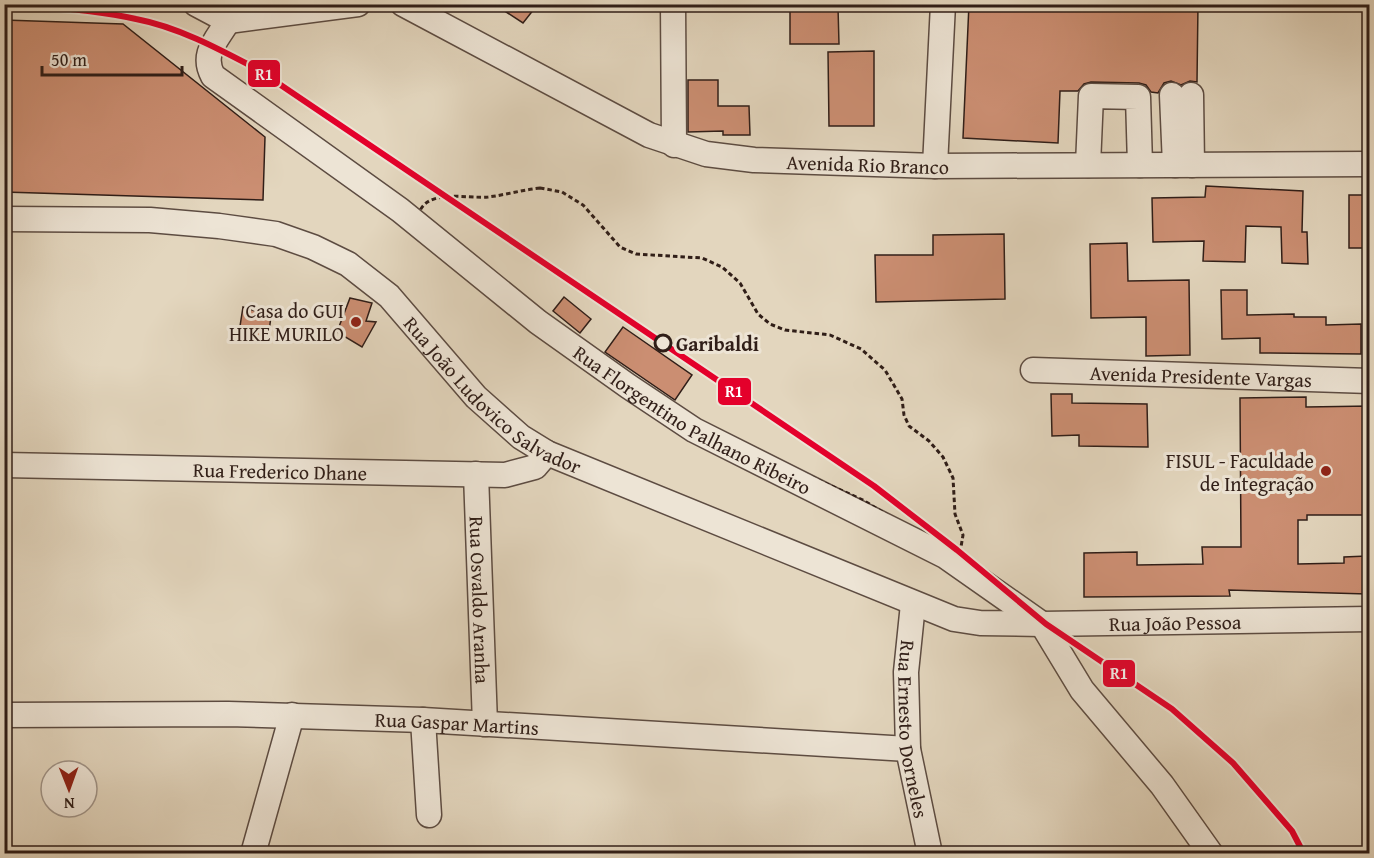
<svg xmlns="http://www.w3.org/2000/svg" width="1374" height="858" viewBox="0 0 1374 858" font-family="'Gentium Book Plus',serif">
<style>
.building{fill:#cb8e72;stroke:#301e18;stroke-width:1.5}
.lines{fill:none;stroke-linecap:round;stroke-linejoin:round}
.minor-casing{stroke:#5d4c42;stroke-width:27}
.path{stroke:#301e18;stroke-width:3;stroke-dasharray:4.5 3;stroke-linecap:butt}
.minor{stroke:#ede4d5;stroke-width:24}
.rail-1-casing{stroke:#ede4d5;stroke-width:10}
.rail-1{stroke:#e4002b;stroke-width:6}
.poi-dot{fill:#8f2418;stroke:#ede4d5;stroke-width:2}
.stop-dot{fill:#ede4d5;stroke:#301e18;stroke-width:3}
.labels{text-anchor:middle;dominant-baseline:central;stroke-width:6;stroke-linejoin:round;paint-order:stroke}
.street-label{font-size:20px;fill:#301e18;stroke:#ede4d5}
.poi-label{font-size:20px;fill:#301e18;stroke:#ede4d5;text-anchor:end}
.stop-label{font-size:20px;font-weight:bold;fill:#301e18;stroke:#ede4d5;text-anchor:start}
.line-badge{stroke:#ede4d5;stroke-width:2}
.badge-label{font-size:16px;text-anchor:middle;font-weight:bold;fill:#fff}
</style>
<rect width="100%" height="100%" fill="#e3d6be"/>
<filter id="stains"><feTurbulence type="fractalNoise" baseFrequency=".00333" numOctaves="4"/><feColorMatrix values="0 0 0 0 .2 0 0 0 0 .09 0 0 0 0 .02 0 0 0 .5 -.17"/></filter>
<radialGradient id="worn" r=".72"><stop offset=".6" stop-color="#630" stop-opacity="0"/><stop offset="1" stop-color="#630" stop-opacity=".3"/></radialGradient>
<g class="building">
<path d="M494,4H538L523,23Z"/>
<path d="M969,4H1198L1197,82L1190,81L1181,85L1171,81L1164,83L1158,93L1151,92L1146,85L1139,83L1091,82L1084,84L1078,91H1060L1058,143L963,138Z"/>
<path d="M790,7H838L839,44H790Z"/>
<path d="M4,20L123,24L265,137L263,200L4,192Z"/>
<path d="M874,51V126H829L828,52Z"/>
<path d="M688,80H718V106H749L750,135H723V131L688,132Z"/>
<path d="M1206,186L1303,191L1302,232H1307L1308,264L1282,263L1281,227L1246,226L1245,262L1203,261L1204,241L1153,242L1152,198L1205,197Z"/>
<rect x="1349" y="195" width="21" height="53"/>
<path d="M1004,234L1005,299L876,302L875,255H933V235Z"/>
<path d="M1127,243L1128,281L1189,280L1190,355L1146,356V317L1091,318L1090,244Z"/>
<path d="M1221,290H1247V315L1294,314V317H1326V325L1361,324V354L1260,353V338L1222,339Z"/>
<path d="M564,297L591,319L580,333L553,311Z"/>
<path d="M350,298L372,303L366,321L376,322L362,347L337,332Z"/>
<path d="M243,307L271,316L268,340L238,339Z"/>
<path d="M623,327L692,375L675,400L605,352Z"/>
<path d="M1051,394H1072V403L1147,404L1148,447L1079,446V435L1052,436Z"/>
<path d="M1306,397V407L1370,406V515H1307V520H1298V564L1344,563V557L1367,556V594L1229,590L1230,596L1084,597V553L1137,552V565L1203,564L1202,547H1241L1240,398Z"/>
</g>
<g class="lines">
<defs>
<g id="minor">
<path id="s1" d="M196,4L228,21C216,41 201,54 213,76L400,210L538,322L628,386L694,430L945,556L1042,624L1082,690L1162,785L1211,854"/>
<path id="s2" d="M403,4L649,135L706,154L754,160L935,166L1370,164"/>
<path d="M673,4L674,145"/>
<path d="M228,21L358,4"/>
<path d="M1172,95L1175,165"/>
<path d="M1191,95L1192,165"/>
<path d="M1088,165L1091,96L1138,97L1140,165"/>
<path d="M935,166L943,4"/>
<path id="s3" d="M4,219L150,220L219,226L276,234L313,247L348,264L389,296L476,397L521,437L547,453L954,619L980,623L1042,624L1370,619"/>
<path id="s4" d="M1033,370L1370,381"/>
<path id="s5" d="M4,465L505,475L535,467L547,453"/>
<path id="s6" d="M476,474L485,724"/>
<path id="s7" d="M913,604L906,672L908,749L930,854"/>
<path id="s8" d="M4,715L228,714L423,720L908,749"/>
<path d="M423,720L429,815"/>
<path d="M253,854L292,715"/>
</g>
</defs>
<use href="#minor" class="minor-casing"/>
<path class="path" d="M540,188L562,192L583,205L620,247L636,254L702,258L722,267L740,283L758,314L770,324L785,330L830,335L861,349L885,370L902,399L904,415L909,426L929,441L943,457L953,478L955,514L963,535L961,547L954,552L945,551L863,500L690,423L547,325L424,227L418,218C422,187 467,199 488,197C505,195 522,190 540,188Z"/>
<use href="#minor" class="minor"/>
<defs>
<path id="rail-1" d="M16,4C56,8 97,10 136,19C178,27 219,49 257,69L874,486L957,550L1046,624L1172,709L1233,763L1292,831L1304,854"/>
</defs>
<use href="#rail-1" class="rail-1-casing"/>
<use href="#rail-1" class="rail-1"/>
</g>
<g class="poi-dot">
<circle cx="356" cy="322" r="6"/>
<circle cx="1326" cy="471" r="6"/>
</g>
<circle class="stop-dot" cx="663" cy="343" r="8"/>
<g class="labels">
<g class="street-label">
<text stroke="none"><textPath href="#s2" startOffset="501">Avenida Rio Branco</textPath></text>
<text stroke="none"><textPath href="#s4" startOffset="168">Avenida Presidente Vargas</textPath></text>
<text stroke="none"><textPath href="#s3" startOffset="548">Rua João Ludovico Salvador</textPath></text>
<text stroke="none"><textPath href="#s1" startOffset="688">Rua Florgentino Palhano Ribeiro</textPath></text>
<text stroke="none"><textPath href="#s5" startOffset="276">Rua Frederico Dhane</textPath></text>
<text stroke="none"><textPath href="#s6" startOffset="126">Rua Osvaldo Aranha</textPath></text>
<text stroke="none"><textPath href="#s3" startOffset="1288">Rua João Pessoa</textPath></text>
<text stroke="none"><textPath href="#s8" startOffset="453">Rua Gaspar Martins</textPath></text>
<text stroke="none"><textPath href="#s7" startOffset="126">Rua Ernesto Dorneles</textPath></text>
</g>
<g class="poi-label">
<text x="344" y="310">Casa do GUI<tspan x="344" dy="23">HIKE MURILO</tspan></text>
<text x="1314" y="460">FISUL - Faculdade<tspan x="1314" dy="23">de Integração</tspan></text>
</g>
<g class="stop-label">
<text x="676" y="343">Garibaldi</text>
</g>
</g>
<g class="line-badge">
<rect x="247" y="59" width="34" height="29" rx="6" fill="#e4002b"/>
<rect x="717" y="377" width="35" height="29" rx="6" fill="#e4002b"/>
<rect x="1102" y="659" width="34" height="29" rx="6" fill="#e4002b"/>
</g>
<g class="badge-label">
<text x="264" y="80">R1</text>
<text x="734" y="397">R1</text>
<text x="1119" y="679">R1</text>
</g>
<rect width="1374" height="858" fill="none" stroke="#e3d6be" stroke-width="24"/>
<rect x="6" y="6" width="1362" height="846" fill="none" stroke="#301e18" stroke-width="3"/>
<rect x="12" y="12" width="1350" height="834" fill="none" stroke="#301e18" stroke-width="1.5"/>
<g transform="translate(69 789) rotate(179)"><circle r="28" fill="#ede4d5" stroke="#a19589" stroke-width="1.5"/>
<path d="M0-4.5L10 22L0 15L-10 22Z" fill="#8f2418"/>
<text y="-9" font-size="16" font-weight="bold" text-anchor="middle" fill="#301e18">N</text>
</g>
<path d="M42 66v9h140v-9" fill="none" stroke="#301e18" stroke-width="3"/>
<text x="51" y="66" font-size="18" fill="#301e18" stroke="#ede4d5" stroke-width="4.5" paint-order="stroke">50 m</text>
<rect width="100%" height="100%" filter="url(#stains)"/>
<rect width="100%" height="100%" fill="url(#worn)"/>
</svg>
